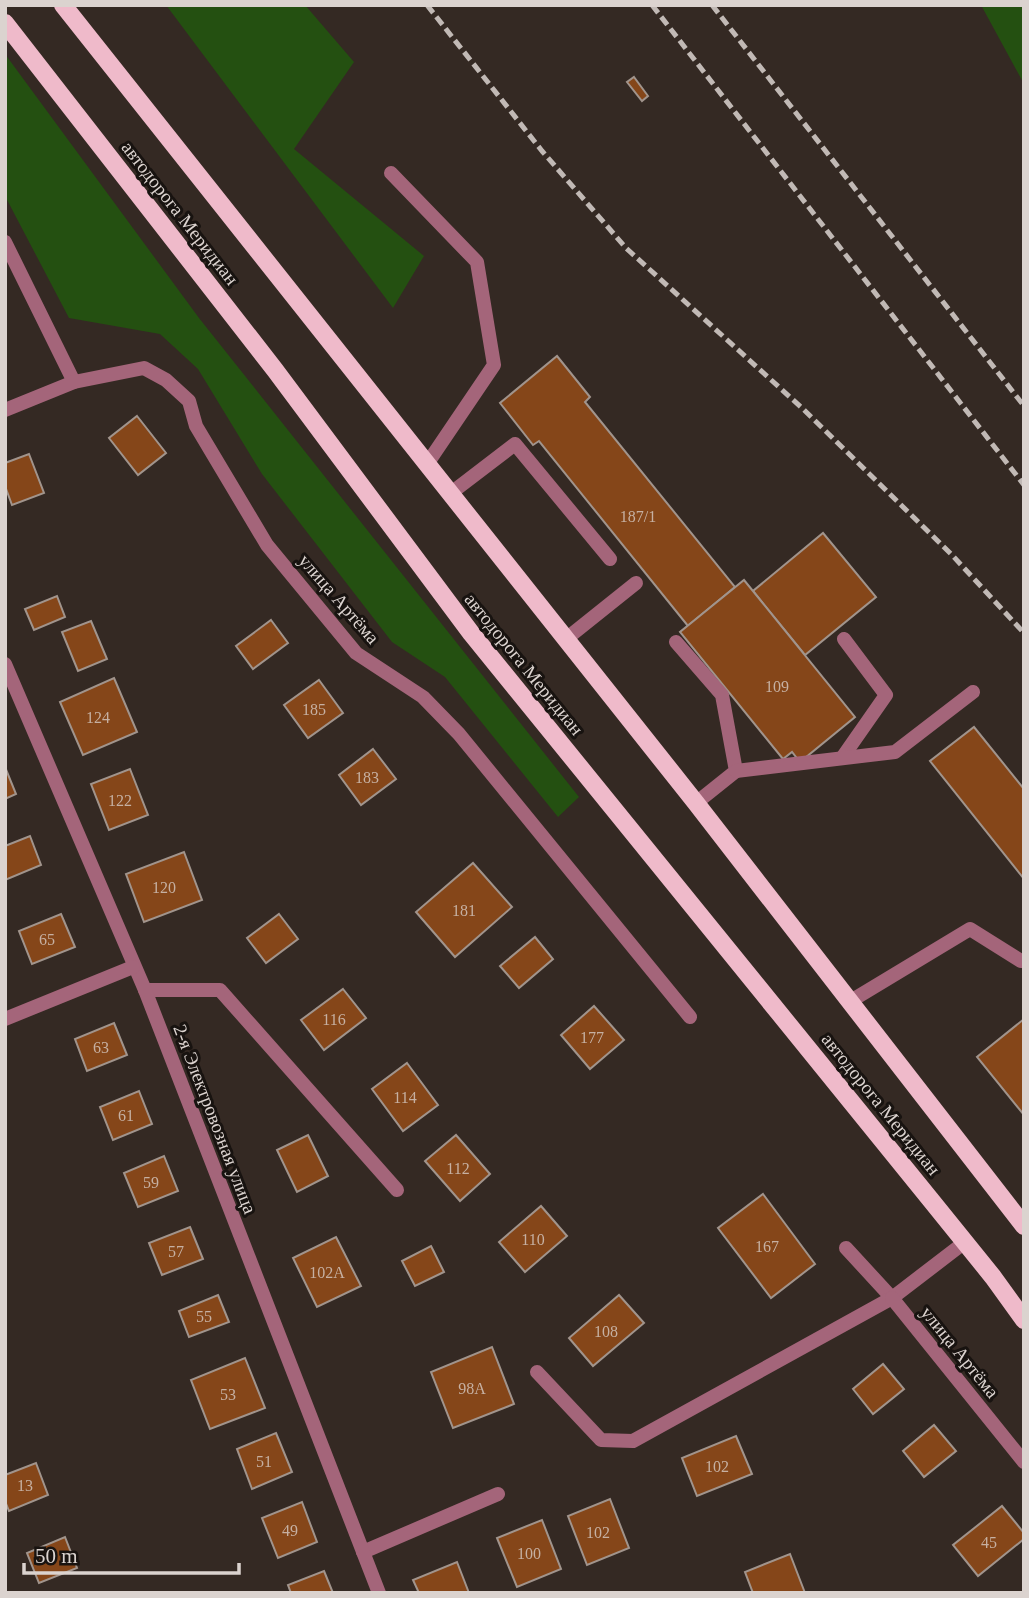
<svg xmlns="http://www.w3.org/2000/svg" width="1029" height="1598" viewBox="0 0 1029 1598" font-family="'Times New Roman',serif">
<style>
.green{fill:#245011}
.building{fill:#854619;stroke:#a1948c;stroke-width:2}
.lines{fill:none;stroke-linecap:round;stroke-linejoin:round}
.lane{stroke:#a4657a;stroke-width:14}
.street{stroke:#a4657a;stroke-width:14}
.primary{stroke:#efbaca;stroke-width:18}
.rail{stroke:#c1b9b5;stroke-width:5;stroke-dasharray:10 5;stroke-linecap:butt}
.labels{text-anchor:middle;dominant-baseline:central;stroke-width:6;stroke-linejoin:round;paint-order:stroke}
.number-label{font-size:16px;fill:#c6b0a2}
.street-label{font-size:19px;fill:#dbd3cf;stroke:#181310}
</style>
<rect width="100%" height="100%" fill="#342923"/>
<g class="green">
<path d="M166,5H305L354,62L294,149L424,256L393,308Z"/>
<path d="M981,5H1024V84Z"/>
<path d="M5,54L199,318L579,797L558,817L445,677L392,642L262,474L198,369L160,334L69,318L5,196Z"/>
</g>
<g class="building">
<path d="M634,77L648,96L642,101L627,82Z"/>
<path d="M557,356L590,397L585,402L735,587L688,626L539,441L533,445L500,403Z"/>
<path d="M137,416L166,453L138,475L109,438Z"/>
<path d="M29,454L44,493L12,505L5,486V463Z"/>
<path d="M823,533L876,597L805,655L753,591Z"/>
<path d="M744,580L855,717L800,762L792,752L783,759L680,632Z"/>
<path d="M57,596L65,617L34,630L25,609Z"/>
<path d="M271,620L288,643L253,669L236,646Z"/>
<path d="M91,621L107,659L78,671L62,632Z"/>
<path d="M114,678L137,732L83,755L60,702Z"/>
<path d="M319,680L343,713L308,738L284,705Z"/>
<path d="M974,727L1024,789V879L930,761Z"/>
<path d="M373,749L396,779L361,805L339,775Z"/>
<path d="M5,767L16,794L5,799Z"/>
<path d="M130,769L148,815L109,830L91,784Z"/>
<path d="M30,836L41,865L5,880V846Z"/>
<path d="M184,852L202,900L144,922L126,874Z"/>
<path d="M473,863L512,907L455,957L416,912Z"/>
<path d="M61,914L75,947L32,964L19,931Z"/>
<path d="M279,914L298,939L266,963L247,938Z"/>
<path d="M535,937L553,959L519,988L500,966Z"/>
<path d="M343,989L366,1018L324,1050L301,1020Z"/>
<path d="M594,1006L624,1040L590,1069L561,1035Z"/>
<path d="M1024,1019V1115L977,1057Z"/>
<path d="M114,1023L127,1055L87,1071L75,1039Z"/>
<path d="M407,1063L438,1105L403,1131L372,1089Z"/>
<path d="M139,1091L152,1124L113,1140L100,1107Z"/>
<path d="M308,1135L328,1176L297,1192L277,1150Z"/>
<path d="M456,1135L490,1174L460,1201L425,1161Z"/>
<path d="M164,1156L178,1191L138,1207L124,1173Z"/>
<path d="M763,1194L815,1264L771,1298L718,1228Z"/>
<path d="M541,1206L567,1236L525,1272L499,1242Z"/>
<path d="M190,1227L203,1259L162,1275L149,1243Z"/>
<path d="M336,1237L361,1286L317,1307L293,1258Z"/>
<path d="M431,1246L444,1272L415,1286L402,1261Z"/>
<path d="M218,1295L229,1322L189,1337L179,1311Z"/>
<path d="M619,1295L644,1323L593,1366L569,1338Z"/>
<path d="M492,1347L514,1404L453,1428L431,1372Z"/>
<path d="M245,1358L265,1408L210,1429L191,1380Z"/>
<path d="M883,1364L904,1389L873,1414L853,1389Z"/>
<path d="M934,1425L956,1451L924,1477L903,1451Z"/>
<path d="M276,1433L292,1472L252,1489L237,1449Z"/>
<path d="M736,1436L752,1474L697,1496L682,1458Z"/>
<path d="M36,1463L48,1495L9,1511L5,1501V1475Z"/>
<path d="M610,1499L629,1548L587,1565L568,1516Z"/>
<path d="M302,1502L317,1542L278,1558L262,1518Z"/>
<path d="M1002,1506L1024,1533V1539L978,1576L953,1545Z"/>
<path d="M542,1520L561,1569L517,1587L497,1538Z"/>
<path d="M65,1537L77,1568L39,1583L27,1553Z"/>
<path d="M790,1554L805,1593H753L745,1572Z"/>
<path d="M457,1562L469,1593H419L413,1580Z"/>
<path d="M324,1571L333,1593H291L288,1585Z"/>
</g>
<g class="lines">
<g class="lane">
<path d="M391,173L477,262L494,365L427,464"/>
<path d="M451,493L515,444L610,559"/>
<path d="M566,639L636,583"/>
<path d="M676,642L722,695L736,771L696,803"/>
<path d="M842,758L886,695L844,639"/>
<path d="M736,771L895,752L973,692"/>
<path d="M145,990H220L397,1190"/>
<path d="M849,1002L970,929L1021,961"/>
<path d="M846,1248L892,1298"/>
<path d="M537,1372L601,1440L633,1441L892,1298L965,1242"/>
<path d="M363,1552L498,1494"/>
</g>
<g class="street">
<path d="M5,242L74,382"/>
<path d="M5,410L74,382L144,368L166,380L189,401L196,426L267,545L356,653L423,697L459,734L690,1017"/>
<path d="M5,664L145,990L379,1593"/>
<path d="M5,1019L133,967"/>
<path d="M892,1298L1024,1462"/>
</g>
<g class="primary">
<path d="M63,5L696,803L1024,1226"/>
<path d="M5,23L275,370L471,633L930,1199L993,1277L1024,1320"/>
</g>
<g class="rail">
<path d="M427,5L542,151L626,248L802,408L952,555L1024,633"/>
<path d="M652,5L1024,485"/>
<path d="M712,5L1024,406"/>
</g>
</g>
<g class="labels">
<g class="number-label">
<text x="638" y="516">187/1</text>
<text x="777" y="686">109</text>
<text x="314" y="709">185</text>
<text x="98" y="717">124</text>
<text x="367" y="777">183</text>
<text x="120" y="800">122</text>
<text x="164" y="887">120</text>
<text x="464" y="910">181</text>
<text x="47" y="939">65</text>
<text x="334" y="1019">116</text>
<text x="592" y="1037">177</text>
<text x="101" y="1047">63</text>
<text x="405" y="1097">114</text>
<text x="126" y="1115">61</text>
<text x="458" y="1168">112</text>
<text x="151" y="1182">59</text>
<text x="533" y="1239">110</text>
<text x="767" y="1246">167</text>
<text x="176" y="1251">57</text>
<text x="327" y="1272">102А</text>
<text x="204" y="1316">55</text>
<text x="606" y="1331">108</text>
<text x="472" y="1388">98А</text>
<text x="228" y="1394">53</text>
<text x="264" y="1461">51</text>
<text x="717" y="1466">102</text>
<text x="25" y="1485">13</text>
<text x="290" y="1530">49</text>
<text x="598" y="1532">102</text>
<text x="989" y="1542">45</text>
<text x="529" y="1553">100</text>
</g>
<g class="street-label">
<text transform="translate(180 213) rotate(52)">автодорога Меридиан</text>
<text transform="translate(339 599) rotate(49)">улица Артёма</text>
<text transform="translate(524 664) rotate(51)">автодорога Меридиан</text>
<text transform="translate(881 1104) rotate(51)">автодорога Меридиан</text>
<text transform="translate(215 1119) rotate(69)">2-я Электровозная улица</text>
<text transform="translate(960 1352) rotate(51)">улица Артёма</text>
</g>
</g>
<rect width="1029" height="1598" fill="none" stroke="#dbd3cf" stroke-width="14"/>
<path d="M24 1563v10h215v-10" fill="none" stroke="#dbd3cf" stroke-width="3.5"/>
<text x="35" y="1563" font-size="21" fill="#dbd3cf" stroke="#181310" stroke-width="5" paint-order="stroke">50 m</text>
</svg>
